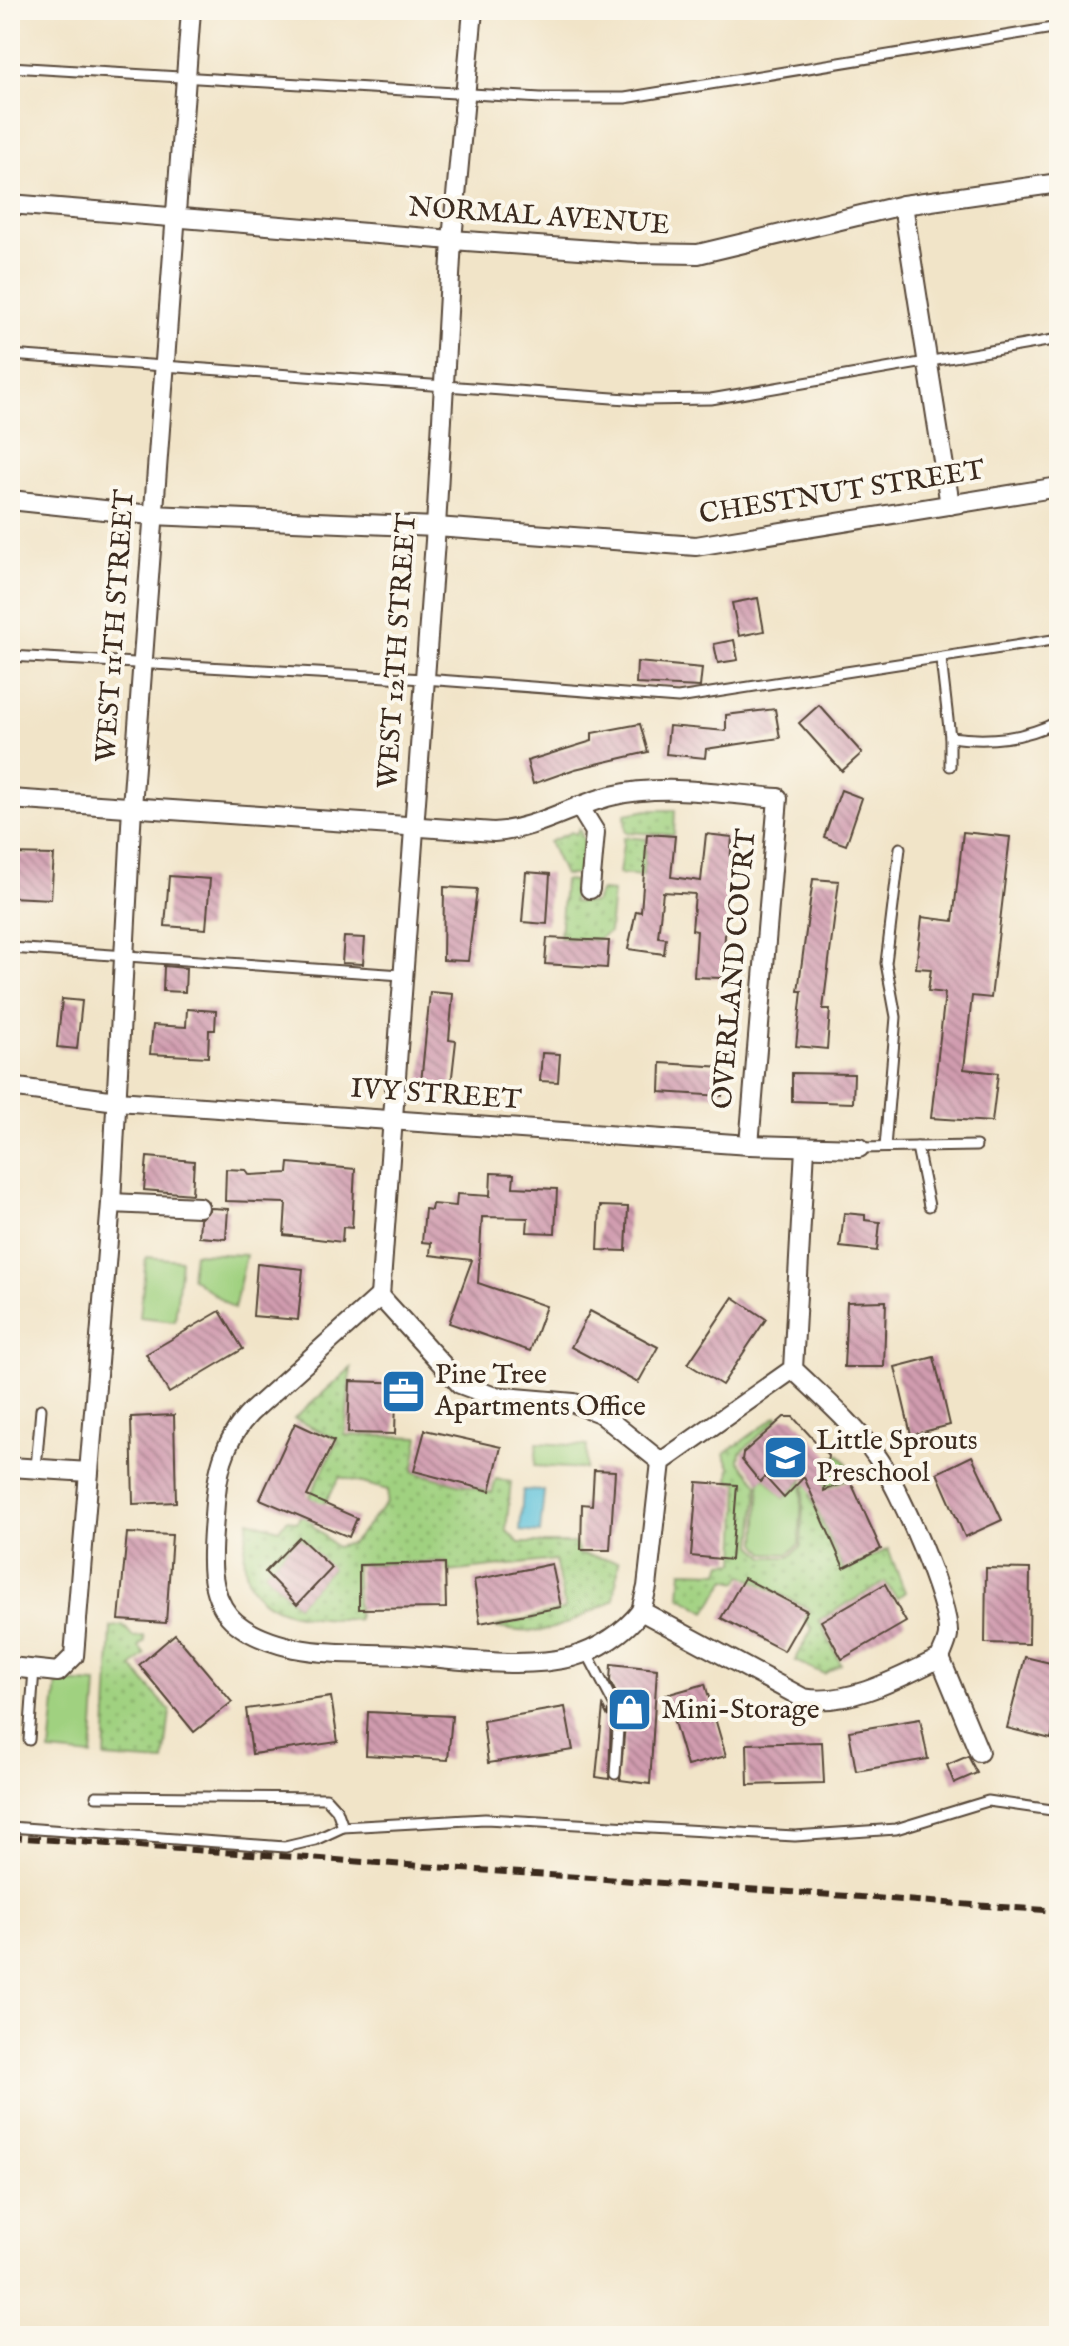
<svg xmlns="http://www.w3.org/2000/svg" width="1069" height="2346" viewBox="0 0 1069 2346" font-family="'IM FELL English',serif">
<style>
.grass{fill:url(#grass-dots);stroke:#6e7e4f;stroke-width:2;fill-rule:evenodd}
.green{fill:#a0d180;stroke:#6e7e4f;stroke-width:2}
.water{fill:#5cc1da;stroke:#4c767c;stroke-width:2}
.building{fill:url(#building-back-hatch)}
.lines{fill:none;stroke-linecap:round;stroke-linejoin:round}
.lane-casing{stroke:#564638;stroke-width:13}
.street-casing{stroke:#564638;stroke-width:22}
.lane{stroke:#fff;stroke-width:9}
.street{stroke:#fff;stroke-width:18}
.rail{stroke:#3b2a1e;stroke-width:6;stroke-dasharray:12 6;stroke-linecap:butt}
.labels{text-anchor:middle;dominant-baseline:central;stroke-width:8;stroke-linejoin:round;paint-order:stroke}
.street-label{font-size:28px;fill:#3b2a1e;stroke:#fbf7ec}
.poi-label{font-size:28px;fill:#3b2a1e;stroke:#fbf7ec;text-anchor:start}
</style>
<defs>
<pattern id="grass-dots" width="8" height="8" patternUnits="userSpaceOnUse" patternTransform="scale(2)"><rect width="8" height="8" fill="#a0d180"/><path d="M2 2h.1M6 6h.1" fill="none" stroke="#84aa68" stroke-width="1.8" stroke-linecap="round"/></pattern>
<pattern id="building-back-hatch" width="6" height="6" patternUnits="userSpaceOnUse" patternTransform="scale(2)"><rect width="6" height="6" fill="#d09baf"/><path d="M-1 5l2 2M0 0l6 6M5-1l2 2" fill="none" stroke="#aa7f8e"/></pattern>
</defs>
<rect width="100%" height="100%" fill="#fbf7ec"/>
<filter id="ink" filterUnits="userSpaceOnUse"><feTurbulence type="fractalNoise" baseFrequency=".0125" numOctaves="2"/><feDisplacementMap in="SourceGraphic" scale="16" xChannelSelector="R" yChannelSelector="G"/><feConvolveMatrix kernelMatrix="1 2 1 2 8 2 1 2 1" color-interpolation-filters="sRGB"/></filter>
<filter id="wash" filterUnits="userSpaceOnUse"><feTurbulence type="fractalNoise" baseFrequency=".006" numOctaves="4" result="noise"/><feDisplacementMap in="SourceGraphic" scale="32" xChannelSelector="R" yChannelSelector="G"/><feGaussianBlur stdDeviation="1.8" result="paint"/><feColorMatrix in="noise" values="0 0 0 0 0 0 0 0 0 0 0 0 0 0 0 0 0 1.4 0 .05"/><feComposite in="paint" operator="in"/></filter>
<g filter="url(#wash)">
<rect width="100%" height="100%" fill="#f1e4c8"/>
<g class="grass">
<path d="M648,810H675L674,835L626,832L625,814Z"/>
<path d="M579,828L584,841L580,875H564L549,842L571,832L576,834Z"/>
<path d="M624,837L647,839L643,876L619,874Z"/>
<path d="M564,880L574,881L573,902L594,903L601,891L613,892L609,932L596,940L560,938Z"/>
<path d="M351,1368L345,1435L419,1437L413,1472L492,1493L496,1479L511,1482L506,1530L519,1543H575L579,1554L619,1561L614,1600C567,1623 548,1640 495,1627L565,1609L555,1560L449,1572L446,1561L355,1565L358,1620C318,1617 256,1621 246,1571C242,1556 247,1535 249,1520L279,1529L288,1519L297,1522L338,1440L294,1419ZM340,1477L388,1490L387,1503L352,1543L336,1547L312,1525ZM299,1537L331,1569L297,1605L265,1572Z"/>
<path d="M777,1416L779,1418L740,1453L739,1461L758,1484L753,1545L765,1557H789L801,1546L804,1487L830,1463L829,1459L840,1455L856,1475L810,1495L844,1571L888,1549L905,1592L897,1598L885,1582L819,1620L841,1664L824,1674L795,1661L812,1629L805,1620L809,1609L743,1575L738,1582L727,1579L706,1612L680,1596L682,1571L720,1572L723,1563L736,1562L739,1483L729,1481L730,1467L724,1454Z"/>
<path d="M123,1625L133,1637L144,1636L145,1641L139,1647L145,1655L132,1667L170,1711L164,1762L105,1758L111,1627Z"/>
</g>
<g class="green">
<path d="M194,1253L246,1255L234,1309L191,1277Z"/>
<path d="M146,1257L181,1260L175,1321L140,1317Z"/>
<path d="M537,1443L587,1446L586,1469L535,1466Z"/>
<path d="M765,1477L784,1498L803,1479L799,1544L788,1554L765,1553L757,1543L760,1482Z"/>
<path d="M57,1682L97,1684L92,1756L50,1752Z"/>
</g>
<path class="water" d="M523,1490L544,1491L540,1533L520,1531Z"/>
<g id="blocks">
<g class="building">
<path d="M758,598L764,631L739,636L732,603Z"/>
<path d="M734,640L738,660L718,663L714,644Z"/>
<path d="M637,662L702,668L700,687L636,684Z"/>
<path d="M819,705L862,753L842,771L799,723Z"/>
<path d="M775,709L780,738L706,749L705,758L666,754L669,726L726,731V715Z"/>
<path d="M640,724L648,752L575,769L533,784L527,761L592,741V733Z"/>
<path d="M841,790L862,798L846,845L824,837Z"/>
<path d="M963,832L1010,837L991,998L972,996L964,1069L998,1073L992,1122L931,1118L945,993L928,991L931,969L916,968L922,917L953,921Z"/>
<path d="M647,834L675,836L671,877L701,881L706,834L732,837L722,978L694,977L697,931L692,930L695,894L663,892L658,937L666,938L664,954L628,949L636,911L641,912Z"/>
<path d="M10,854L54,855L51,899L10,897Z"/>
<path d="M526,872L550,874L547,924L522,922Z"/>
<path d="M169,876L210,879L206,929L165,926Z"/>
<path d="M813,879L839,881L823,1009H830L827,1049L796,1046L802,991H798Z"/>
<path d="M444,887L477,889L468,961L443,960Z"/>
<path d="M344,937L365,938L363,964L342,963Z"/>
<path d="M547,938L609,941L607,968L545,964Z"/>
<path d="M164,966L186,968L185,992L163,991Z"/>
<path d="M430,992L453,994L449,1040L456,1041L451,1085L421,1083Z"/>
<path d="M62,999L82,1001L77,1049L57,1047Z"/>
<path d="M187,1009L216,1011L215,1030H209L208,1057L150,1054L153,1025L186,1027Z"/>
<path d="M542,1053L560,1054L558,1082L540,1081Z"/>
<path d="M661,1063L724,1067L722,1096L660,1092Z"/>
<path d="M792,1073L854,1074L853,1103L792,1101Z"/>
<path d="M147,1157L194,1161L192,1194L144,1190Z"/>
<path d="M289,1163L355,1169L352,1228L343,1227L342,1242L284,1235L286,1203L225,1201L226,1169L246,1170L250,1175L288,1173Z"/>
<path d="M491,1173L514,1174L513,1187L557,1189L555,1233L527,1232L528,1218L482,1217L478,1283L546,1306L530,1351L449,1323L472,1260L430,1255L431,1243L422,1242L425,1209L431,1210L432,1204L456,1206L457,1194L490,1196Z"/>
<path d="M600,1206L628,1207L626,1251L598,1250Z"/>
<path d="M211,1208L228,1209L226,1239L199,1237L200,1219Z"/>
<path d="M844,1213L865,1215V1220L880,1222L877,1251L840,1247Z"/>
<path d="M257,1264L303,1269L298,1320L253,1316Z"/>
<path d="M733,1297L766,1319L722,1385L688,1364Z"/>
<path d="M886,1301L884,1367H844L847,1302Z"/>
<path d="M220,1311L243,1349L169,1393L146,1354Z"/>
<path d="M590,1311L658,1347L638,1383L571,1347Z"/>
<path d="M934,1357L950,1425L911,1435L895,1367Z"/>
<path d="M350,1381L412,1383V1397H396L395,1434L348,1433Z"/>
<path d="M174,1415L176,1502L133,1504L131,1417Z"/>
<path d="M784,1417H793L828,1455L824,1491L850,1480L881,1549L844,1568L804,1477L784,1498L765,1477L760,1482L742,1460L743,1453Z"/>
<path d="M295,1423L334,1441L307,1496L357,1518L349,1537L260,1499Z"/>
<path d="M425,1430L501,1447L490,1491L414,1471Z"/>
<path d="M972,1456L1002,1520L965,1537L937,1473Z"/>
<path d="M594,1470L615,1471L610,1550H581L582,1504L592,1505Z"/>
<path d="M697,1482L737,1485L731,1560L691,1556Z"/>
<path d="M127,1533L172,1535L166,1623L119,1620Z"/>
<path d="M299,1537L332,1568L297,1605L265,1572Z"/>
<path d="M445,1563L446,1608L359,1609V1565Z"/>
<path d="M552,1564L561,1607L480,1623L474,1580Z"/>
<path d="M986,1568L1030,1569L1029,1644L985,1643Z"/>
<path d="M744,1578L807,1611L784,1651L721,1618Z"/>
<path d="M885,1584L906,1622L842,1659L821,1621Z"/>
<path d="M175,1634L232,1702L194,1732L139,1665Z"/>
<path d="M1025,1657L1059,1665V1704L1051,1739L1007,1728Z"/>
<path d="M611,1664L657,1669L650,1784L620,1780L626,1714L610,1681Z"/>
<path d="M705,1684L726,1756L687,1766L666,1695Z"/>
<path d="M331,1697L338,1742L252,1754L246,1709Z"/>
<path d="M565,1707L573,1750L488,1763L483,1721Z"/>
<path d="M603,1707L608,1717V1710L611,1716L609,1779L596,1777Z"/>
<path d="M368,1712L452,1716L448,1760L366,1755Z"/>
<path d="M920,1719L928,1759L856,1771L849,1731Z"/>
<path d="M822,1742L824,1783L748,1785L747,1744Z"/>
<path d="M968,1756L977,1773L954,1783L947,1765Z"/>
</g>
</g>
</g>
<g filter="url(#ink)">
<use href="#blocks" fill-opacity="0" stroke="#564638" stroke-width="2"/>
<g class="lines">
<defs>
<g id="lane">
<path d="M10,67L541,98H625L1059,27"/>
<path d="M10,355L641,400L711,399L1059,339"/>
<path d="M10,656L424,679L678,698L1059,639"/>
<path d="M941,659L950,737V766"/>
<path d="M950,737C989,742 1024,739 1059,721"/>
<path d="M10,948L402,975"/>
<path d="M885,1147L896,1017L886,963L900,848"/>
<path d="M917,1147L929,1206"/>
<path d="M859,1148L976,1146"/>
<path d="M36,1468L41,1409"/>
<path d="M586,1651L619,1714L615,1774"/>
<path d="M29,1740L34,1669"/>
<path d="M96,1796L326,1798L337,1810L343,1827L485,1819L795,1836L896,1829L988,1801L1059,1811"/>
<path d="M10,1827L285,1847L315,1840L343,1827"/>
</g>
<g id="street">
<path d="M10,204L452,240L636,253L698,254L903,205L1059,183"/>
<path d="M903,205L950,505"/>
<path d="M10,500L151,515L436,527L696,546L1059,487"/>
<path d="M10,799L494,832C537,829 570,806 611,796C664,783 725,794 778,798L749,1145"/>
<path d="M579,806L595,832L590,889"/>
<path d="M10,1087L117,1101L749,1145L859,1148"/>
<path d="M111,1203L199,1207"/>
<path d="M380,1296L436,527L452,240L473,10"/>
<path d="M380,1296L251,1412C222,1441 216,1477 214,1517C212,1550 206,1588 229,1616C244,1633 272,1643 294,1648C329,1655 367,1653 403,1655C457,1658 518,1670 572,1657C598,1650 625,1632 641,1611"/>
<path d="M380,1296L460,1384L492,1396L574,1403L600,1413L661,1462"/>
<path d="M793,1369L661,1462L647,1587L641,1611L803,1698C847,1707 901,1677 940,1658C943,1650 947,1643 948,1635C950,1603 898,1486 878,1458C854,1424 822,1397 793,1369L805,1148"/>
<path d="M10,1467L89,1472"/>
<path d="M940,1658L979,1752"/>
<path d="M10,1667L58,1672L74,1656L111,1203L132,807L191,10"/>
</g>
</defs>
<use href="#lane" class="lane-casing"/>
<use href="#street" class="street-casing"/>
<use href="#lane" class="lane"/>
<use href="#street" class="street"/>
<path class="rail" d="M10,1837L1059,1911"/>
</g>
</g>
<defs>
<symbol id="office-square" viewBox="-11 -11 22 22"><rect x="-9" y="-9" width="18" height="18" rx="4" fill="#1f6fb2" stroke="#fbf7ec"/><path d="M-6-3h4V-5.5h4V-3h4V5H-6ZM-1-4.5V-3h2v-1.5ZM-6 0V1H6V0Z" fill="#fff"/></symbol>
<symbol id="school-square" viewBox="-11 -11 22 22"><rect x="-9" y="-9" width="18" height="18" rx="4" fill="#1f6fb2" stroke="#fbf7ec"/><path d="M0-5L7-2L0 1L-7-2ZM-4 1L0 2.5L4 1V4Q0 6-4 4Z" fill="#fff"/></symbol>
<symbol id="shop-square" viewBox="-11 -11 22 22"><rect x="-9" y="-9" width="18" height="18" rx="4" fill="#1f6fb2" stroke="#fbf7ec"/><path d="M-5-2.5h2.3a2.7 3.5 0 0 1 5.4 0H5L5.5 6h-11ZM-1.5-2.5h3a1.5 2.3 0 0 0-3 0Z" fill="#fff"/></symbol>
</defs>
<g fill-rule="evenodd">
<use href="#office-square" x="378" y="1366" width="51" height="51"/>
<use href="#school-square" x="760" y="1432" width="51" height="51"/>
<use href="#shop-square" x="604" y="1684" width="51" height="51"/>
</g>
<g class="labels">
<g class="street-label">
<text transform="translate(539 217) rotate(4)">NORMAL AVENUE</text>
<text transform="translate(842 493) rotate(-9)">CHESTNUT STREET</text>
<text transform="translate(116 626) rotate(-86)">WEST 11TH STREET</text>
<text transform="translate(398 651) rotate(-86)">WEST 12TH STREET</text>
<text transform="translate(735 969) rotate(-85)">OVERLAND COURT</text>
<text transform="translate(436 1095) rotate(4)">IVY STREET</text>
</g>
<g class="poi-label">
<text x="435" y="1375">Pine Tree<tspan x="435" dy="32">Apartments Office</tspan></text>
<text x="816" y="1441">Little Sprouts<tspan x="816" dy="32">Preschool</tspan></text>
<text x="661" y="1710">Mini-Storage</text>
</g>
</g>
<rect width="1069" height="2346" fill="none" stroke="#fbf7ec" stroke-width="40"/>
</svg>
